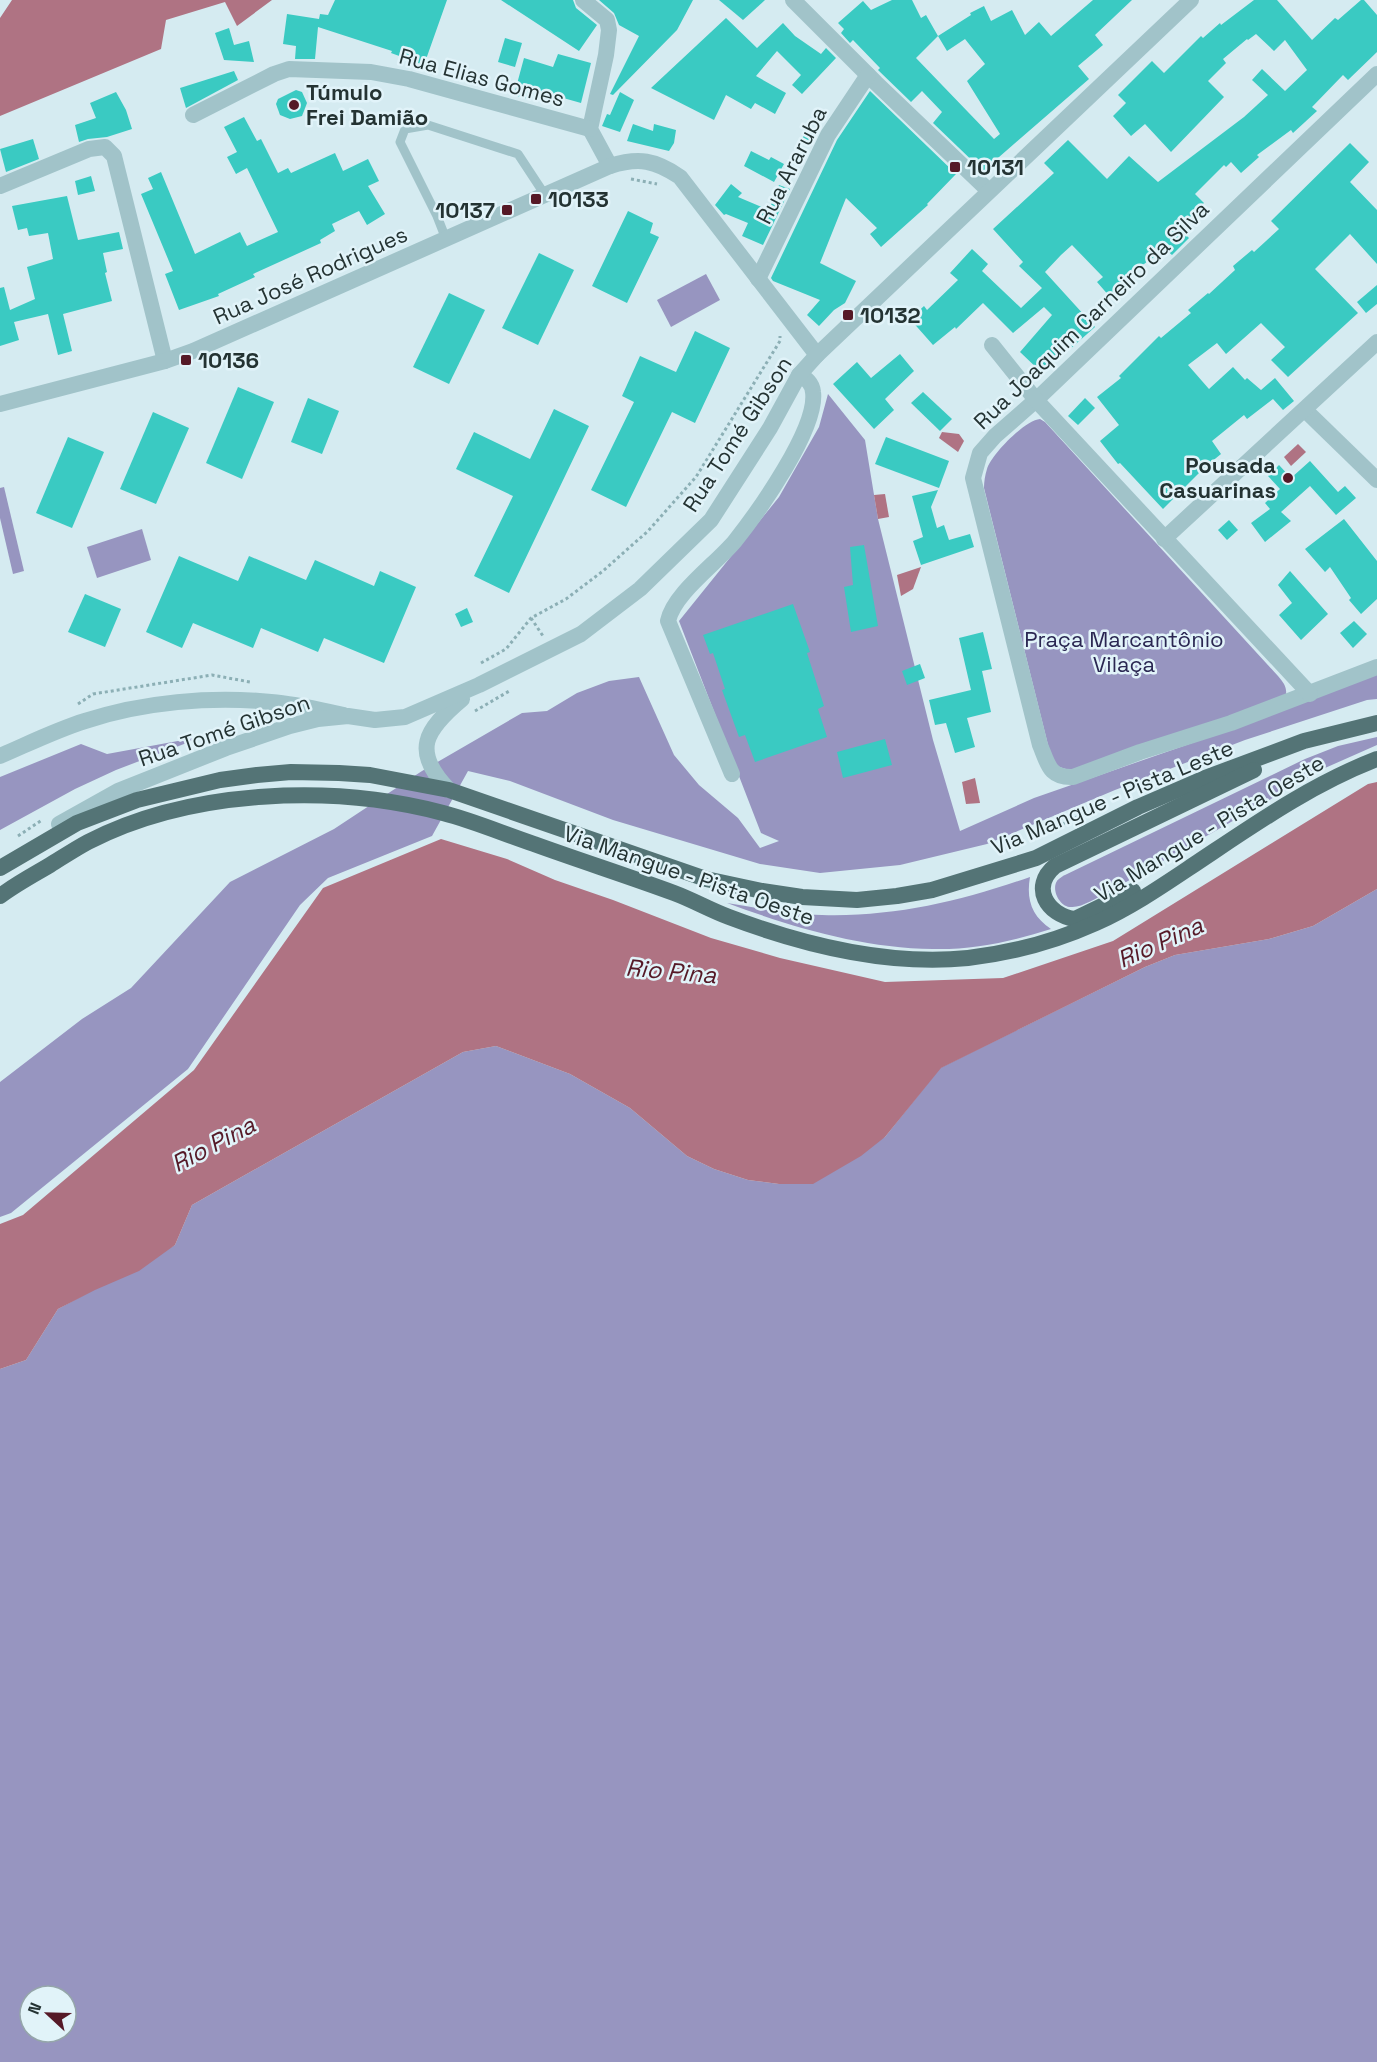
<svg xmlns="http://www.w3.org/2000/svg" width="1377" height="2062" viewBox="0 0 1377 2062" font-family="'Space Grotesk',sans-serif">
<style>
.green{fill:#9795c0;fill-rule:evenodd}
.water{fill:#af7383}
.building{fill:#3acac2}
.lines{fill:none;stroke-linecap:round;stroke-linejoin:round}
.path{stroke:#8cafb5;stroke-width:3;stroke-dasharray:3 3;stroke-linecap:butt}
.service{stroke:#a1c3c9;stroke-width:9}
.minor{stroke:#a1c3c9;stroke-width:16}
.tertiary{stroke:#a1c3c9;stroke-width:16}
.primary{stroke:#547476;stroke-width:16}
.poi-dot{fill:#551927;stroke:#e1f3f9;stroke-width:2}
.labels{text-anchor:middle;dominant-baseline:central;stroke-width:5;stroke-linejoin:round;paint-order:stroke}
.street-label{font-size:22px;fill:#243333;stroke:#e1f3f9}
.poi-label{font-size:22px;font-weight:bold;fill:#243333;stroke:#e1f3f9;text-anchor:start}
.park-label{font-size:22px;fill:#2a2752;stroke:#e1f3f9}
.water-label{font-size:24px;font-style:italic;fill:#551927;stroke:#e1f3f9}
</style>
<rect width="100%" height="100%" fill="#d5ebf1"/>
<g class="green">
<path d="M706,274L720,300L671,327L657,300Z"/>
<path d="M828,394L865,440L878,519L933,740L960,831L1034,798L1195,742L1377,674V699L1367,700L1245,740L1115,790L987,844L900,865L820,873L760,864L613,820L510,781L468,771L432,836L328,878L300,905L188,1069L11,1213L0,1217V1082L82,1019L131,988L230,882L334,829L422,771L522,713L547,711L577,693L609,681L639,677L674,755L699,785L738,818L760,848L779,841L761,833L679,621L779,497L819,427Z"/>
<path d="M1040,419L1045,422L1278,676C1285,684 1288,689 1285,699L1072,771L1053,765L984,488C984,482 985,475 987,469C991,455 1025,420 1040,419Z"/>
<path d="M4,487L24,571L13,574L0,518V488Z"/>
<path d="M142,529L151,560L97,578L87,547Z"/>
<path d="M205,736L116,770L75,789L0,830V777L81,744L107,754Z"/>
<path d="M1377,737V745L1325,768L1107,893C1097,897 1082,908 1071,907C1060,907 1051,890 1057,881C1057,880 1064,875 1065,875L1305,759L1338,746Z"/>
<path d="M1030,877C1026,900 1032,916 1051,929C1013,941 973,950 933,949C862,948 792,927 727,903C758,908 790,915 822,915C896,917 961,901 1030,877Z"/>
<path d="M1377,889V2062H0V1369L26,1360L58,1309L175,1245L192,1205L463,1052L496,1046L570,1074L630,1108L687,1156L714,1169L748,1180L779,1184L885,1137L940,1068L1145,967L1175,955L1269,939L1313,926ZM30,1996H66V2032H30Z"/>
</g>
<g class="water">
<path d="M12,0H272L237,26L225,2L166,20L161,49L0,116V18Z"/>
<path d="M942,432L959,434L964,441L958,452L939,438Z"/>
<path d="M1298,444L1306,452L1291,466L1284,457Z"/>
<path d="M885,494L889,517L878,519L874,495Z"/>
<path d="M921,567L913,589L901,596L897,575Z"/>
<path d="M975,778L980,803L966,804L962,782Z"/>
<path d="M1377,782V889L1313,926L1269,939L1175,955L1145,967L941,1068L885,1137L861,1156L813,1184H779L748,1180L714,1169L687,1156L630,1108L570,1074L496,1046L463,1052L192,1205L175,1245L139,1271L95,1290L58,1309L26,1360L0,1369V1224L23,1215L194,1070L323,888L441,839L507,859L555,880L613,900L711,938L780,958L885,982L1003,978L1113,941L1368,784Z"/>
</g>
<g class="building">
<path d="M335,0H447L424,65L391,53L392,51L318,27L315,59H295L296,46L283,44L287,14L319,19L320,14L328,15Z"/>
<path d="M501,0H573L576,8L597,25L579,51Z"/>
<path d="M599,0H693L677,30L613,95L610,94L639,36L619,25L614,13Z"/>
<path d="M719,0H765L743,20Z"/>
<path d="M892,0H912L921,18L926,15L938,36L916,58L994,139L1000,134L967,81L985,64L965,39L947,51L938,36L971,15L970,13L984,6L991,21L1012,10L1025,35L1039,22L1051,36L1093,0H1132L1095,35L1103,45L1078,66L1089,79L983,171L933,123L942,112L922,91L911,102L878,70L880,68L853,40L850,43L841,33L844,29L838,23L863,1L871,10Z"/>
<path d="M1254,0H1277L1312,40L1335,18L1338,20L1361,0H1364L1377,15V52L1348,80L1343,75L1312,107L1317,111L1293,133L1291,130L1257,155L1259,157L1241,173L1231,162L1226,167L1224,165L1195,194L1204,203L1179,228L1189,238L1172,255L1165,249L1123,279L1126,283L1110,297L1097,282L1103,277L1072,245L1061,255L1045,272L1095,327L1069,350L1066,346L1041,372L1020,352L1052,315L1044,307L1013,333L983,303L956,329L955,327L933,345L910,319L924,306L927,310L958,280L950,273L972,249L988,264L982,271L1021,308L1042,288L1019,266L1023,262L993,229L1054,173L1044,163L1068,140L1107,179L1129,156L1158,182L1244,117L1268,95L1252,80L1262,69L1285,91L1307,70L1285,40L1274,51L1256,34L1248,40L1247,39L1223,59L1226,63L1208,81L1224,97L1171,152L1145,124L1131,136L1113,116L1126,103L1118,95L1152,61L1164,73L1201,36L1203,38L1220,23L1221,25Z"/>
<path d="M726,18L757,48L783,23L795,36L821,54L826,48L836,58L802,94L792,85L801,75L777,51L756,76L786,93L775,114L755,103L751,109L726,95L714,120L651,88Z"/>
<path d="M229,28L234,45L249,41L254,62L224,60L215,33Z"/>
<path d="M505,38L522,43L515,67L498,62Z"/>
<path d="M558,54L591,63L581,103L535,90L532,100L514,95L524,58L553,67Z"/>
<path d="M234,71L238,80L186,108L180,88Z"/>
<path d="M296,90L302,92L307,103L302,116L290,119L280,115L276,104L278,99Z"/>
<path d="M870,91L956,174L927,204L928,205L881,247L870,234L877,228L846,198L820,263L856,281L845,303L834,310L819,326L807,315L820,300L773,281L771,278L837,140Z"/>
<path d="M116,92L126,110L132,129L107,137L88,139L79,142L75,125L96,118L90,103Z"/>
<path d="M620,92L634,100L620,132L602,126L607,114L610,115Z"/>
<path d="M244,117L257,141L261,139L278,173L288,168L291,173L335,153L343,171L368,159L379,181L368,186L385,214L367,225L359,211L332,224L335,231L320,240L321,243L253,274L255,277L218,294L219,296L179,310L165,274L173,271L141,194L153,189L148,178L161,172L195,254L240,232L247,246L278,232L247,168L236,174L227,157L237,152L224,127Z"/>
<path d="M633,124L653,131L654,124L676,130L674,143L669,151L627,141Z"/>
<path d="M809,128L817,133L811,146L801,140Z"/>
<path d="M33,139L39,159L6,172L0,149Z"/>
<path d="M1350,143L1369,162L1350,182L1377,210V264L1350,234L1315,269L1358,313L1288,377L1271,360L1285,347L1261,323L1226,354L1217,343L1188,365L1209,389L1233,367L1245,380L1247,378L1261,390L1275,378L1294,401L1283,410L1273,399L1247,419L1244,415L1212,441L1221,454L1205,467L1163,509L1120,463L1118,464L1100,441L1119,425L1097,397L1121,378L1119,376L1159,336L1161,338L1191,313L1188,310L1208,293L1209,294L1235,270L1233,266L1252,250L1254,252L1279,229L1271,221Z"/>
<path d="M751,151L769,160L771,157L784,164L774,182L744,166Z"/>
<path d="M91,176L95,191L78,195L75,181Z"/>
<path d="M731,184L742,193L738,197L769,210L779,185L790,189L763,245L742,236L748,223L726,214L724,215L715,205Z"/>
<path d="M67,196L78,240L119,232L123,249L103,253L107,272L105,273L112,301L63,314L72,351L58,355L48,314L14,322L19,340L0,346V288L4,287L10,310L35,299L27,267L53,259L48,233L29,236L27,228L18,230L12,206Z"/>
<path d="M628,211L653,223L650,233L659,237L627,303L592,286Z"/>
<path d="M539,253L574,270L538,345L502,328Z"/>
<path d="M1377,285V304L1366,313L1357,302Z"/>
<path d="M449,293L485,310L449,384L413,367Z"/>
<path d="M695,331L730,348L695,423L672,412L626,507L591,490L634,402L622,396L640,356L676,372Z"/>
<path d="M900,354L914,371L885,399L894,410L874,429L833,384L857,362L871,378Z"/>
<path d="M238,387L274,402L242,479L206,463Z"/>
<path d="M923,392L952,419L940,431L911,403Z"/>
<path d="M308,398L339,411L322,454L291,442Z"/>
<path d="M1085,398L1095,408L1078,425L1068,416Z"/>
<path d="M554,409L589,426L509,593L474,576L513,496L456,469L474,432L530,459Z"/>
<path d="M153,412L189,428L156,504L120,489Z"/>
<path d="M68,437L104,452L72,528L36,513Z"/>
<path d="M886,437L949,461L939,488L875,464Z"/>
<path d="M1310,461L1338,492L1345,486L1356,498L1336,515L1310,486L1281,512L1291,521L1265,542L1251,523L1270,509L1265,503L1280,489L1268,476L1279,465L1291,478Z"/>
<path d="M938,490L931,507L937,528L944,525L949,540L970,534L974,547L921,565L913,541L923,537L912,496Z"/>
<path d="M1344,519L1377,561V599L1361,614L1349,600L1351,598L1330,567L1325,572L1305,549Z"/>
<path d="M1229,520L1238,530L1227,540L1218,530Z"/>
<path d="M864,545L878,626L851,632L844,587L853,585L850,547Z"/>
<path d="M179,556L238,581L249,556L306,580L315,560L374,586L380,571L416,587L384,663L324,638L318,652L261,628L253,648L193,623L182,648L146,632Z"/>
<path d="M1290,571L1328,614L1301,640L1279,615L1292,603L1278,585Z"/>
<path d="M85,594L121,609L105,647L68,632Z"/>
<path d="M793,604L810,652L807,653L824,706L818,709L827,737L755,762L745,735L739,737L722,690L725,689L713,653L710,654L703,635Z"/>
<path d="M467,608L473,622L461,627L455,614Z"/>
<path d="M1354,621L1367,634L1353,648L1340,633Z"/>
<path d="M983,632L992,669L982,671L991,712L967,718L975,747L955,753L946,723L935,725L929,700L971,690L959,638Z"/>
<path d="M920,664L925,678L907,685L902,671Z"/>
<path d="M885,739L892,765L843,778L837,752Z"/>
</g>
<g class="lines">
<g class="path">
<path d="M631,179L657,184"/>
<path d="M531,618L543,636"/>
<path d="M481,663L506,649L531,618L566,599L603,571L648,531L696,477L780,341V336"/>
<path d="M78,704L93,694L212,675L250,682"/>
<path d="M475,711L511,690"/>
<path d="M1053,829L1098,806"/>
<path d="M18,836L42,820"/>
</g>
<path class="service" d="M446,239L437,216L400,142L405,129L428,125L518,154L545,195"/>
<g class="minor">
<path d="M583,0L607,20L609,30L606,55L590,129L610,166"/>
<path d="M793,0L876,83L989,191"/>
<path d="M1377,74L1036,400L995,436L980,453L973,478L1040,745C1048,764 1049,778 1073,777L1140,752L1231,723L1377,667"/>
<path d="M193,115L274,74L289,69L371,72L409,79L590,129"/>
<path d="M0,186L89,149L105,147L114,156L165,361"/>
<path d="M758,279L828,135L868,75"/>
<path d="M992,345L1036,400L1310,694"/>
<path d="M0,404L165,361L193,351L610,166C639,157 655,160 680,177L817,355"/>
<path d="M1305,410L1377,480"/>
<path d="M1164,539L1377,342"/>
<path d="M0,756C28,744 56,730 85,721C143,702 211,696 271,702C296,704 320,710 344,715"/>
<path d="M732,774L668,621C674,593 716,564 735,541C758,512 818,428 813,392C812,383 807,379 799,375"/>
</g>
<g class="tertiary">
<path d="M449,790C411,751 425,730 462,699"/>
<path d="M59,824L118,791L226,748L290,726L318,719L348,716L375,720L405,717L479,685L581,634L640,589L711,520L770,428L799,375L817,355L1191,0"/>
</g>
<g class="primary">
<path d="M0,868L77,823L137,800L220,780L257,775L291,772L339,773L370,775L449,790L706,879L762,891L802,897L857,900L897,896L932,890L1036,858L1138,807L1205,778L1304,741L1377,723"/>
<path d="M1133,891L1075,919C1047,915 1030,887 1055,866L1254,770"/>
<path d="M0,896C16,884 33,875 50,865C63,857 75,849 88,842C191,789 333,784 443,813C474,821 504,834 534,844C581,861 628,876 674,893C693,900 710,910 729,917C803,945 888,966 968,958C1011,953 1056,941 1096,923C1132,907 1165,884 1198,862C1255,824 1312,784 1377,759"/>
</g>
</g>
<g class="poi-dot">
<circle cx="294" cy="105" r="6"/>
<rect x="949" y="161" width="12" height="12" rx="3"/>
<rect x="530" y="193" width="12" height="12" rx="3"/>
<rect x="501" y="204" width="12" height="12" rx="3"/>
<rect x="842" y="309" width="12" height="12" rx="3"/>
<rect x="180" y="354" width="12" height="12" rx="3"/>
<circle cx="1288" cy="478" r="6"/>
</g>
<g class="labels">
<g class="street-label">
<text transform="translate(482 77) rotate(15)">Rua Elias Gomes</text>
<text transform="translate(791 165) rotate(-63)">Rua Araruba</text>
<text transform="translate(310 275) rotate(-24)">Rua José Rodrigues</text>
<text transform="translate(1091 315) rotate(-44)">Rua Joaquim Carneiro da Silva</text>
<text transform="translate(737 434) rotate(-57)">Rua Tomé Gibson</text>
<text transform="translate(224 730) rotate(-19)">Rua Tomé Gibson</text>
<text transform="translate(1112 797) rotate(-23)">Via Mangue - Pista Leste</text>
<text transform="translate(1209 828) rotate(-31)">Via Mangue - Pista Oeste</text>
<text transform="translate(689 875) rotate(19)">Via Mangue - Pista Oeste</text>
</g>
<g class="poi-label">
<text x="306" y="92">Túmulo<tspan x="306" dy="25">Frei Damião</tspan></text>
<text x="967" y="167">10131</text>
<text x="548" y="199">10133</text>
<text x="495" y="210" text-anchor="end">10137</text>
<text x="860" y="315">10132</text>
<text x="198" y="360">10136</text>
<text x="1276" y="465" text-anchor="end">Pousada<tspan x="1276" dy="25">Casuarinas</tspan></text>
</g>
<g class="park-label">
<text x="1124" y="639">Praça Marcantônio<tspan x="1124" dy="25">Vilaça</tspan></text>
</g>
<g class="water-label">
<text transform="translate(1160 942) rotate(-24)">Rio Pina</text>
<text transform="translate(671 971) rotate(5)">Rio Pina</text>
<text transform="translate(213 1144) rotate(-28)">Rio Pina</text>
</g>
</g>
<g transform="translate(48 2014) rotate(292)"><circle r="28" fill="#e1f3f9" stroke="#95a6aa" stroke-width="1.5"/>
<path d="M0-4.5L10 22L0 15L-10 22Z" fill="#551927"/>
<text y="-9" font-size="16" font-weight="bold" text-anchor="middle" fill="#243333">N</text>
</g>
</svg>
